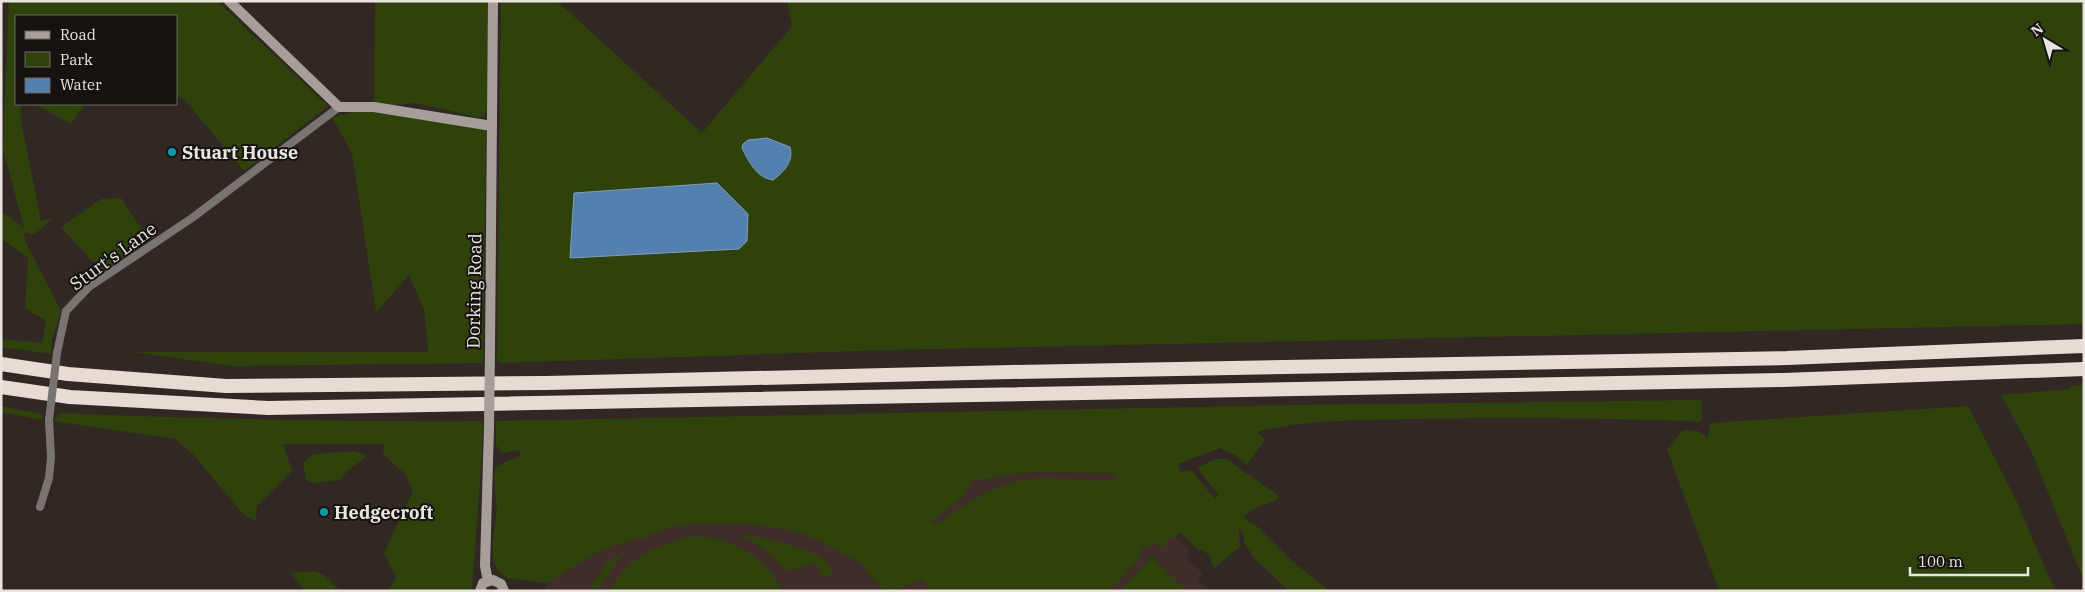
<svg xmlns="http://www.w3.org/2000/svg" width="2085" height="592" viewBox="0 0 2085 592" font-family="'IBM Plex Serif',serif">
<style>
.commercial{fill:#402c29}
.green{fill:#30420c;fill-rule:evenodd}
.water{fill:#5380ae;stroke:#819ebd}
.lines{fill:none;stroke-linecap:round;stroke-linejoin:round}
.street{stroke:#797471;stroke-width:8}
.secondary{stroke:#a59e99;stroke-width:10}
.highway{stroke:#e7dcd3;stroke-width:14}
.street-bridge{stroke:#797471;stroke-width:8}
.secondary-bridge{stroke:#a59e99;stroke-width:10}
.culture-dot{fill:#0f9aa8;stroke:#161210;stroke-width:2}
.labels{text-anchor:middle;dominant-baseline:central;stroke-width:4;stroke-linejoin:round;paint-order:stroke}
.poi-label{font-size:18px;font-weight:bold;fill:#ebe5e1;stroke:#161210;text-anchor:start}
.street-label{font-size:18px;fill:#ebe5e1;stroke:#161210}
</style>
<rect width="100%" height="100%" fill="#322823"/>
<path class="commercial" d="M1029,472L1113,473L1180,532L1176,538L1189,550L1187,556L1190,562L1203,573L1198,580L1209,591H546L547,583L596,553L628,541L710,489L818,540L861,564L964,496L972,481Z"/>
<g class="green">
<path d="M9,1H217L328,106L244,171L184,99L176,96V16H16V104H21V121L41,221L53,218L34,235L24,232L25,241L61,311L52,340L51,354L1,347V339L42,343L46,321L25,308L28,258L1,238V211L24,228L3,149Z"/>
<path d="M375,1H490L487,111L481,118L415,103L377,107L486,124L483,363L232,366L133,352H428L424,310L409,275L376,312L352,153L332,117L374,107Z"/>
<path d="M501,1H557L702,133L792,26L787,1H2084V324L887,350L501,363L497,360ZM756,138L773,139L790,147C793,157 787,165 782,174L752,166L742,148Z"/>
<path d="M35,104H85L71,124Z"/>
<path d="M121,198L149,241L102,272L61,227L101,199Z"/>
<path d="M2084,385V581L2031,450L2001,395L2071,389L2069,386Z"/>
<path d="M1701,400L1702,419L1698,423L1692,421C1599,418 1508,417 1415,419C1362,420 1309,419 1257,432L1265,440L1247,465L1235,455L1220,448L1178,464L1180,472L1191,470L1215,499L1219,495L1199,471L1198,467L1216,459H1226L1275,493L1279,497C1265,509 1257,502 1243,518L1259,528L1290,559L1329,591H1289L1256,560L1245,545L1242,530H1239L1240,547L1214,568L1209,555L1203,550H1198L1180,532L1175,538L1173,536L1161,548L1156,543L1151,542L1149,548H1142L1139,560L1109,591H928L924,579L892,591H884L861,564L818,540L794,531L748,524H695L668,528L643,538L628,541L596,553L547,583L507,578L498,571L493,560V540L497,507L494,479L495,469L499,465L521,455L519,450L504,453L496,446V421L1294,405ZM1029,472L1113,473L1117,479C1095,483 1070,478 1047,478C999,479 975,498 936,524L930,522L964,496L972,481Z"/>
<path d="M1,406L42,414V420L1,412Z"/>
<path d="M1968,406L2016,500L2055,591H1719L1667,449L1683,430L1698,431L1708,438L1710,423Z"/>
<path d="M61,413C201,419 342,422 483,421L482,453L472,591H388L396,577L384,553L413,491L405,474L383,454L384,444H283L292,471L257,506L256,521L244,515L192,453L175,439L53,421Z"/>
<path d="M356,451L367,456L347,471L340,480L317,483L306,480L303,463L313,454Z"/>
<path d="M738,534C758,537 815,547 828,563C830,565 832,570 833,573L822,577L816,563L792,570H786L765,550Z"/>
<path d="M696,536C734,539 766,556 783,591H610C626,557 662,542 696,536Z"/>
<path d="M626,552L617,561L600,587L596,591H590L592,582L599,576L608,561Z"/>
<path d="M1152,557L1187,591H1119Z"/>
<path d="M316,571L324,575L340,591H305L291,573Z"/>
</g>
<g class="water">
<path d="M767,138L790,147C794,161 784,172 773,180C757,178 749,162 742,148L743,144L748,140Z"/>
<path d="M717,183L748,214L747,241L739,249L570,258L574,193Z"/>
</g>
<g class="lines">
<g class="street">
<path d="M57,353L66,311L89,287L192,218L339,107"/>
<path d="M40,507L49,478L51,457L49,420"/>
</g>
<g class="secondary">
<path d="M229,1L339,107H374L492,126"/>
<path d="M490,350L493,1"/>
<path d="M488,581L485,566L489,427"/>
<path d="M480,591L483,583L493,580L501,584L504,591"/>
</g>
<g class="highway">
<path d="M1,364L68,374L226,386L546,383L1011,372L1787,358L2084,346"/>
<path d="M1,387L70,397L268,408L1783,380L2084,369"/>
</g>
<path class="street-bridge" d="M49,420L57,353"/>
<path class="secondary-bridge" d="M489,427L490,350"/>
</g>
<g class="culture-dot">
<circle cx="172" cy="152" r="5"/>
<circle cx="324" cy="512" r="5"/>
</g>
<g class="labels">
<g class="poi-label">
<text x="182" y="152">Stuart House</text>
<text x="334" y="512">Hedgecroft</text>
</g>
<g class="street-label">
<text transform="translate(113 256) rotate(-36)">Sturt's Lane</text>
<text transform="translate(474 291) rotate(-89)">Dorking Road</text>
</g>
</g>
<rect width="2085" height="592" fill="none" stroke="#ebe5e1" stroke-width="5"/>
<rect x="15" y="15" width="162" height="90" fill="#161210" stroke="#6b6664"/>
<rect x="25" y="31" width="25" height="8" fill="#a59e99" stroke="#6b6664"/>
<text x="60" y="40" font-size="15" fill="#ebe5e1">Road</text>
<rect x="25" y="52" width="25" height="15" fill="#30420c" stroke="#6b6664"/>
<text x="60" y="65" font-size="15" fill="#ebe5e1">Park</text>
<rect x="25" y="78" width="25" height="15" fill="#5380ae" stroke="#6b6664"/>
<text x="60" y="90" font-size="15" fill="#ebe5e1">Water</text>
<g transform="translate(2045 40) rotate(322)" stroke="#161210" stroke-width="4" paint-order="stroke">
<path d="M0-4L9 19L0 12L-9 19Z" fill="#ebe5e1"/>
<text y="-8" font-size="14" font-weight="bold" text-anchor="middle" fill="#ebe5e1">N</text>
</g>
<path d="M1910 567v8h118v-8" fill="none" stroke="#ebe5e1" stroke-width="2.5"/>
<text x="1918" y="567" font-size="15" fill="#ebe5e1" stroke="#161210" stroke-width="4" paint-order="stroke">100 m</text>
</svg>
